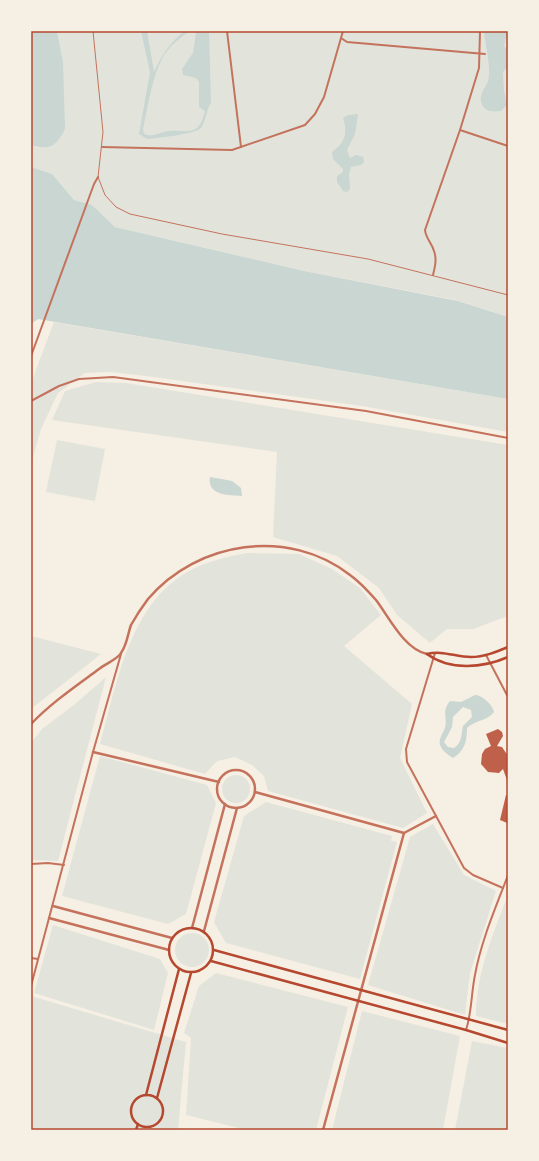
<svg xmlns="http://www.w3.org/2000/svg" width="539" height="1161" viewBox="0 0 539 1161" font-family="Mulish,sans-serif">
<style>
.green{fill:#e2e4dc}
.water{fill:#c9d6d2;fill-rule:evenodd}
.building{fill:#bf614a}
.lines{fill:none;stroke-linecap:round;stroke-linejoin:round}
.service{stroke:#c5725c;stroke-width:1}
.minor{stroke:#c5725c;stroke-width:2}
.tertiary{stroke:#c5725c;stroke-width:2.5}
.secondary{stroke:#b5482f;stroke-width:2.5}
.neatline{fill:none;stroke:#b5482f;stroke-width:1.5}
</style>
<rect width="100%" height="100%" fill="#f6efe4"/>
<g class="green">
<path d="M57,31H508V317L456,300L304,271L115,227L92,205L74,200L52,175L31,167V145C44,150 51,148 61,137L63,62Z"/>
<path d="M54,322L508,399V432L362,406L146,376L110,372L85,373L58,393L41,429L31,464V383Z"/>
<path d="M96,382L126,383L508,445V616L473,629H447L430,643L397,615L379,588L337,556L273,537L277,452L52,420L65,391Z"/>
<path d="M57,440L105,449L95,501L46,492Z"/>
<path d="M247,553L299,554L332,569L360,588L381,615L344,646L412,704L400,758L427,813L403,828L268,791L264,776L252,765L235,757L217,761L205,774L100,744C117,684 129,604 189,571C207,561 227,557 247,553Z"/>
<path d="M31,636L101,654L31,709Z"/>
<path d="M106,677L58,861L31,860V743L42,729L74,705Z"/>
<path d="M100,756L207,785L216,803L186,914L168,924L62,896Z"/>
<circle cx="236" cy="789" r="14"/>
<path d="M266,802L392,836L391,841L397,842L360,979L226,943L214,922L244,816Z"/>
<path d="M433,824L464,875L496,891L470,973L465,1015L368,985L410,837Z"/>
<path d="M508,895V1024L476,1016C476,974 493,934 508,895Z"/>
<path d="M53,925L160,959L168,973L154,1030L34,993Z"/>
<circle cx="192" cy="950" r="17"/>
<path d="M216,973L348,1007L316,1130H247L186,1115L191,1038L184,1033L199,986Z"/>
<path d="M31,996L186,1042L178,1130H31Z"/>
<path d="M362,1011L460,1036L443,1130H332Z"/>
<path d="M472,1041L508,1048V1130H455Z"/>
</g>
<g class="water">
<path d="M31,31H57L63,62L65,129C57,146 49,151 31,145Z"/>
<path d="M141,31H147L154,72C163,53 168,46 184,31H190C181,37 173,43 167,51C153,69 148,107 143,129L144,134C154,138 159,132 168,131C190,129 198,138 205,111L199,107V82L196,78L183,75L182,69L193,53L196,33L194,31H209L211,102C207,109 205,123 201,128C196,134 157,138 147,139L139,134L150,72Z"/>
<path d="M484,31H506L507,33L504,46L508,50V66L503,72L504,91L507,105L501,111C494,112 485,112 482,104C478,95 485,89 488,81C492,70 485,44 484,31Z"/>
<path d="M358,114L355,134L347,150L350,158L356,155L363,157L364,162L361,165L351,167L349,174L350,189L347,192L343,191L337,182V176L343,172V169L333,159L332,152C345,143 348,133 343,118L348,115Z"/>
<path d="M31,167L52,174L74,200L92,205L115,227L304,271L458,301L508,317V399L38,319L31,324Z"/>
<path d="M210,477L232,481L241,488L242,496C229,495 207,496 210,477Z"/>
<path d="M475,695C482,695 493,705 494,712C487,721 475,720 467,728C467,740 465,751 453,758C448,755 443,751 441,747C437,740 443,734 445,728C448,718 441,712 450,701L461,702ZM463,707L471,710L472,717L463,726C461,735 462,743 454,748L448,747L444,742L452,727L453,717Z"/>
</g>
<g class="building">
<path d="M498,729L502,732L503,736L497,746L502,747L508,756L507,765L508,783L503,769L499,773L488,772L481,764L482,754L485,749L491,746L486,734Z"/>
<path d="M506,795L508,796L507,823L500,820Z"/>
</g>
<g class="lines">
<path class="service" d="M93,31L103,132L98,177L105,195L116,207L130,214L222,234L368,259L508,295"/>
<g class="minor">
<path d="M227,31L241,147"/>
<path d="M480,31L479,68L460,130L508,146"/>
<path d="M341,38L347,42L485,54"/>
<path d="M102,147L232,150L305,125L315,114L324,97L343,31"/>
<path d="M433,275C435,267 437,259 434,251C432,243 426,239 425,230L460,130"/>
<path d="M31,356L94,184L98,177"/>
<path d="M31,401L59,386L79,379L113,377L366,411L508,438"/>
<path d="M435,653L406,749L407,762L464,868L473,875L503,888"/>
<path d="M486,655L508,697"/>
<path d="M31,864L48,863L64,865"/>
<path d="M31,958L38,959"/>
<path d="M31,986L93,752L121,654"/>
<path d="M466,1030C472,1012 471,994 475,975C481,941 496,907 508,875"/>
</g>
<g class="tertiary">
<path d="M31,724C51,703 76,686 99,669C105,664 118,659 121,653C127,645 128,633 131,625C136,616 142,607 148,599C197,541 289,527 350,575C360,582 368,591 376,600C389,617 404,649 427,654"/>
<path d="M93,752L219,782"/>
<circle cx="236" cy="789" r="19"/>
<path d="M255,792L404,833"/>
<path d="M53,906L172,938"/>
<path d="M49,918L169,950"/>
<path d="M192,928L225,804"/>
<path d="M204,931L237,808"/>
<path d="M323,1130L404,833L436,816"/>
</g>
<g class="secondary">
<path d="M427,654C450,671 483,668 508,657"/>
<path d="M427,654C443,650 455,657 471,657C484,657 496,652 508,647"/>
<circle cx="191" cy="950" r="22"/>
<path d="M214,950L508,1030"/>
<path d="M211,961L466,1030L508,1043"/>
<circle cx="147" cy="1111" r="16"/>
<path d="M146,1095L179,969"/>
<path d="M157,1098L191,973"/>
<path d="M136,1130L138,1124"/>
</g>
</g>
<rect width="539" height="1161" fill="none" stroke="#f6efe4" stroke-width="64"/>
<rect x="32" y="32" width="475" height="1097" class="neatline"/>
</svg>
